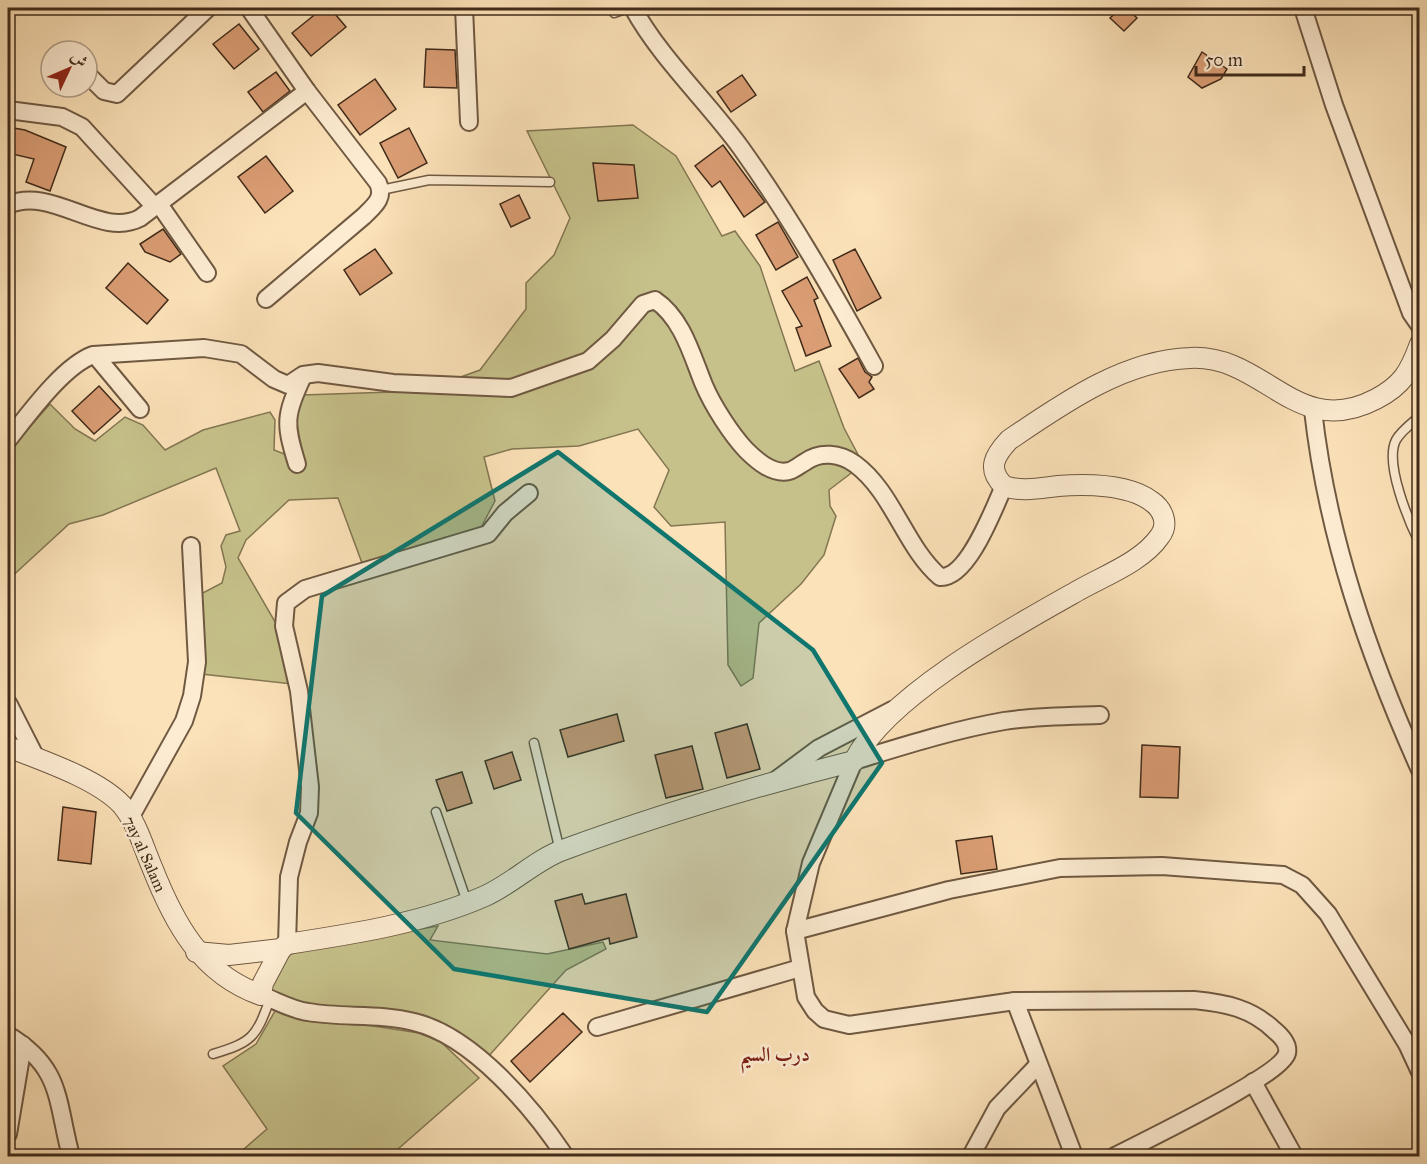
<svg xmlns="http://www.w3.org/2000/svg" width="1427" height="1164" viewBox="0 0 1427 1164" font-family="'IM FELL Great Primer',Amiri,serif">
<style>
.green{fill:#c6c18a;stroke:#837652;stroke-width:1.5}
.building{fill:#da9d74;stroke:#402b1a;stroke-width:1.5}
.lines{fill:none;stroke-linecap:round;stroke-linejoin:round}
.service-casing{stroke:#6f5942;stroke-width:11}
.minor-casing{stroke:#6f5942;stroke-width:20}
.tertiary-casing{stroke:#6f5942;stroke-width:22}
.service{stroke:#fdecd2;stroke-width:8}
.minor{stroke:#fdecd2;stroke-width:16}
.tertiary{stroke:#fdecd2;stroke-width:20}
.marked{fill:#0f766e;fill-opacity:0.2;stroke:#0f766e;stroke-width:4.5;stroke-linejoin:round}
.labels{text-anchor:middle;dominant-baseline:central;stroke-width:5;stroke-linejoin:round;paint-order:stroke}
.street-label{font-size:16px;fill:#402b1a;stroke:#fdecd2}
.quarter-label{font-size:20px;font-weight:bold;fill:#7a1f14;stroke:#fdecd2}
</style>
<rect width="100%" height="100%" fill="#fce2b9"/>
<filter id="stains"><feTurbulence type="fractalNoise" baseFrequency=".00333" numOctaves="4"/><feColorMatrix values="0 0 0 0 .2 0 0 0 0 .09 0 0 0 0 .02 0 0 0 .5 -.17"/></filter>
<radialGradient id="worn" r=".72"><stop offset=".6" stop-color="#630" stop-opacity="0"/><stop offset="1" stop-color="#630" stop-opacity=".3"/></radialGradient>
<g class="green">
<path d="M633,125L676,156L722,236L735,231L760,266L795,371L819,361L844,428L863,464L829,490L830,506L836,516L824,555L801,584L759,623L753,678L741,686L728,665L725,522L671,526L654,507L669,470L638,429L579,446L512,449L484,457L495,501L478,533L362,563L338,498L289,500L246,540L238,558L281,632L292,684L192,673L197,596L222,583L226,567L221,546L226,535L240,531L216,468L103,515L69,524L8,580V451L50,404L75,429L95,441L125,417L143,425L165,450L203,430L270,412L275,420L274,450L287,455L293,470L306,464C299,442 287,415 302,395L422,391L480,370L526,309V283L554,255L570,218L527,131Z"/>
<path d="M438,926L430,940L547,954L603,942L606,949L566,970L486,1059L424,1021L304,1008L268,992L287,956L301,949Z"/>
<path d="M275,1011L419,1033L441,1042L479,1078L390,1156H236L267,1129L223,1066L256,1044Z"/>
</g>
<g class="building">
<path d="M323,8H330L346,27L311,56L292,33Z"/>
<path d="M1121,8H1127L1137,18L1124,31L1110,18Z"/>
<path d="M239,24L259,49L234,69L213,44Z"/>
<path d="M426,49L455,50L457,88L424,87Z"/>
<path d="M1202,52L1227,69L1221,79L1202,88L1188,77Z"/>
<path d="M276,72L290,91L263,112L248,92Z"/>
<path d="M742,75L756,95L731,112L717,92Z"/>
<path d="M375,79L396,109L360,135L338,105Z"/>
<path d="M8,127L25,130L66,147L50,191L26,182L34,159L8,153Z"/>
<path d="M409,128L427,163L398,178L380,143Z"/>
<path d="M723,145L765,202L744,217L720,181L712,187L695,166Z"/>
<path d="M266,156L293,191L265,213L238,177Z"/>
<path d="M593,163L634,165L638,198L598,201Z"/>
<path d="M519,195L530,218L511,227L500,204Z"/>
<path d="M778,222L798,257L776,270L756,235Z"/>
<path d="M163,229L181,254L170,262L145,252L140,244Z"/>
<path d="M375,249L392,273L360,295L344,270Z"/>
<path d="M855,249L881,298L857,311L833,260Z"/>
<path d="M128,263L168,300L147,324L106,288Z"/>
<path d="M807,277L818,298L814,300L831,346L806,356L796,328L802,326L782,291Z"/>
<path d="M858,358L865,372L872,377L869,382L874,389L859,398L839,369Z"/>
<path d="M99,386L121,410L94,434L72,411Z"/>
<path d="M617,714L624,741L568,757L560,730Z"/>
<path d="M747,724L760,769L727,778L715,733Z"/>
<path d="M1142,745L1180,747L1178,798L1140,797Z"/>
<path d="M692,746L703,789L666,798L655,755Z"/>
<path d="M512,752L521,780L494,789L485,761Z"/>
<path d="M462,772L472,803L447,811L436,780Z"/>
<path d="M63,807L96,812L91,864L58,860Z"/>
<path d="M992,836L997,869L961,874L956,841Z"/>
<path d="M582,894L585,904L626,894L637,937L610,944L609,938L569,949L555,901Z"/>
<path d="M563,1013L582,1032L530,1082L511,1061Z"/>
</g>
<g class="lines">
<defs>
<g id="service">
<path d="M614,13L628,8"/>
<path d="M381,190L429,180L550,182"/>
<path d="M1420,416C1412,423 1401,431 1396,440C1384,463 1409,522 1420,544"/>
<path d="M534,743L560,851"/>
<path d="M436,812L467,902"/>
<path d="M213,1054C253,1042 256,1037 270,999"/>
</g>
<g id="minor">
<path d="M249,8L307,91L378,183C385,198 374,206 364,216L266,299"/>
<path d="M464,8L469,122"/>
<path d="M633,8C661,59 707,101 741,148C791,218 833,292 874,366"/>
<path d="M1303,8L1334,105L1411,313L1420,326"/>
<path d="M87,74L104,91L117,94L208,8"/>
<path d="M8,110L62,117L82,127L155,207"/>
<path d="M159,204L207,273"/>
<path d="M8,205C52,185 100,239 140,218L307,91"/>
<path d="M95,355L140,409"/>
<path d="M1313,410C1327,536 1368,654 1420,770"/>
<path d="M8,440C28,415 63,366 93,355L204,348L241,354L274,379L288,385L303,375L318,373L393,383L511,388L588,361L613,339L643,304L655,300C683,319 692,356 704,385C713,406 731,434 746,450C757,461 773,475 789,471C794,470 801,464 805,462C820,451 840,453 855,464C893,492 905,547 940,577C968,579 994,508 1004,486"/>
<path d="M297,464C284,422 285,416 303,376"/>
<path d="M8,703L36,758"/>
<path d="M776,780L819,748L892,710"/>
<path d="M130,818L184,721L192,696L197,662L191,546"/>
<path d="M795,931L949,890L1060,868L1162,866L1283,875L1302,885L1328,914L1407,1044L1420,1072"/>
<path d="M287,944L289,877L298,842L309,813L310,787L299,691L284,626L286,603L305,589L488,534L505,513L529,493"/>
<path d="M261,995C277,1001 292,1010 308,1012C343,1018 379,1013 414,1022C473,1036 533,1108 565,1156"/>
<path d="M1015,1001L1194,1000C1225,1003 1251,1008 1274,1030C1280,1035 1289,1044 1287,1053C1282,1075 1142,1142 1115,1156"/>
<path d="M597,1027L800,968"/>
<path d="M8,1035C63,1068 56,1101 71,1156"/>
<path d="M1253,1082L1294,1156"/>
<path d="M8,1134L23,1045"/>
<path d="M971,1156L997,1108L1037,1066"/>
<path d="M1074,1156L1015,1001L849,1025L824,1019L815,1011L806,997L795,931L811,863L854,761C903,746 953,730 1004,721C1036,716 1068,716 1100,715"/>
</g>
<g id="tertiary">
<path d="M8,747C41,760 98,779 122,805C137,823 143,846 152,867C174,923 201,974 261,995L263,983L281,949"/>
<path d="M196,952L229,955L281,949L287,944C353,934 424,923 485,896C512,884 537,859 563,850C658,815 756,786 854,761C887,695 1015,626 1081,589C1106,575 1143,561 1160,536C1169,524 1163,509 1151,501C1128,484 1085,484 1058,486C1040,488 1021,492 1004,486C986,469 995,455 1009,440C1062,404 1124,360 1190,358C1265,354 1296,441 1376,399C1403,385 1410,371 1420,344"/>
</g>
</defs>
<use href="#service" class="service-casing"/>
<use href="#minor" class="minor-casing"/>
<use href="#tertiary" class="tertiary-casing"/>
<use href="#service" class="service"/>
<use href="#minor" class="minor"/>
<use href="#tertiary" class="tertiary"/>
</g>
<path class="marked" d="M558,452L813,650L882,763L707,1012L454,969L296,813L322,596Z"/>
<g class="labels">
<g class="street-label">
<text transform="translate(145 854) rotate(66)">7ay al Salam</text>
</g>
<g class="quarter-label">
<text x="775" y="1054">درب السيم</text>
</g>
</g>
<rect width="1427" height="1164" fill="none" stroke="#fce2b9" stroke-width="30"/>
<rect x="9" y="9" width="1409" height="1146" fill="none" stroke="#402b1a" stroke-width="3"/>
<rect x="15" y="15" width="1397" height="1134" fill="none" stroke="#402b1a" stroke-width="1.5"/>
<g transform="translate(69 69) rotate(46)"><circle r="28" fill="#fdecd2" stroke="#b19f88" stroke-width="1.5"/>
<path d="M0-4.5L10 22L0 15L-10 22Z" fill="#8f2418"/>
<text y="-9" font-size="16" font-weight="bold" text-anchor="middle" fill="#402b1a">ش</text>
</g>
<path d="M1196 66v9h108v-9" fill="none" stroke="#402b1a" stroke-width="3"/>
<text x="1205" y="66" font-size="18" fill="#402b1a" stroke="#fdecd2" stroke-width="4.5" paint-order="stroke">50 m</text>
<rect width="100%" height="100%" filter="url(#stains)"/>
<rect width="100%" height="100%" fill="url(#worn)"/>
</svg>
